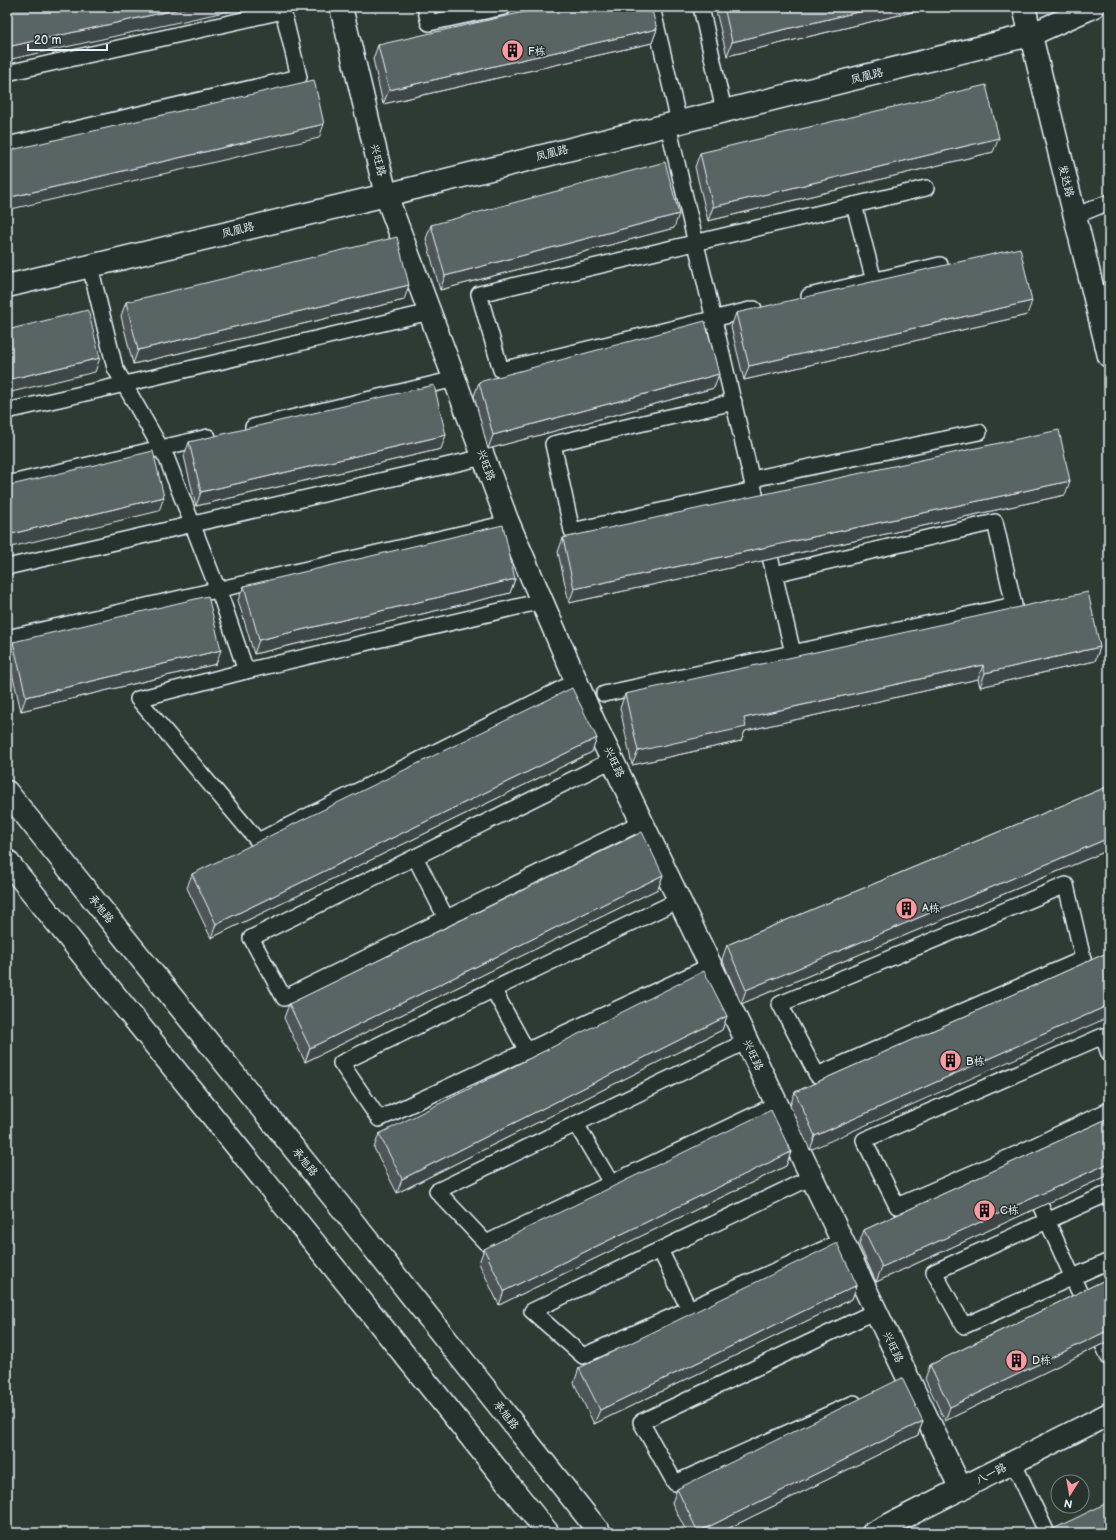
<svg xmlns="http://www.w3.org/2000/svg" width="1116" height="1540" viewBox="0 0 1116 1540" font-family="'Balsamiq Sans','LXGW WenKai TC',sans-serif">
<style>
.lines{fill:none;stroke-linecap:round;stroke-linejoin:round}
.lane-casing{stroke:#e8f1f8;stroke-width:18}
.secondary-casing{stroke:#e8f1f8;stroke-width:25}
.primary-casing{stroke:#e8f1f8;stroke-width:25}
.lane{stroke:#26332d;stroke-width:15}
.secondary{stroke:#26332d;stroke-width:22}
.primary{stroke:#26332d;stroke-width:22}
.wall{fill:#4d5755;stroke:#e8f1f8}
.shaded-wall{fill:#3e4745;stroke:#e8f1f8}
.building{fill:#596563;stroke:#e8f1f8}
.labels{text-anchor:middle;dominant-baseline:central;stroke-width:3;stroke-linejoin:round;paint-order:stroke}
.poi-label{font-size:11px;fill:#e8f1f8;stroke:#26332d;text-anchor:start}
.street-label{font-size:11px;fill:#e8f1f8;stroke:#26332d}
</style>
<rect width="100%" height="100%" fill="#2e3b35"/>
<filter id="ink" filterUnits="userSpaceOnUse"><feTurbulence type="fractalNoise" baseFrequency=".025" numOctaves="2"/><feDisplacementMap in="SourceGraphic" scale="8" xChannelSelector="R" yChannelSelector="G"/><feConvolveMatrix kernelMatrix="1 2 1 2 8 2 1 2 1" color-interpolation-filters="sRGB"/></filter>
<g filter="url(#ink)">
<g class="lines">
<defs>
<g id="lane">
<path d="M425,7L429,23L504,7"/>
<path d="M652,7L679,122"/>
<path d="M701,7L724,111"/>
<path d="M7,73L283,11L299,77L7,145"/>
<path d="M668,125L760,515"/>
<path d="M854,205L874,281"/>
<path d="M1075,216L1109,202"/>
<path d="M90,266L115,368L167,459L223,603L246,671"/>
<path d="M809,296L940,265"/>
<path d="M754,309L501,370L479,294L926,188"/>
<path d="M734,402L553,444L572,531L754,490"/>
<path d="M7,411L125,384L430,312"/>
<path d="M253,427L455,379"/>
<path d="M752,479L979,432"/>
<path d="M7,484L208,437"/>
<path d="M766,540L793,653"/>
<path d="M7,567L484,457"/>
<path d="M542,601L246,671L138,699L258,841L577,681"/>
<path d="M7,638L508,523"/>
<path d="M604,694L1014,605L995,522L774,574"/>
<path d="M612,760L251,938L284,998L642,822"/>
<path d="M415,857L446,918"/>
<path d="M1066,885L1083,959L817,1075L780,1004Z"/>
<path d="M679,900L341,1063L379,1119L710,966"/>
<path d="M493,989L527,1051"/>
<path d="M747,1041L437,1191L486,1243L777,1104"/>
<path d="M1109,1054L1103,1036L864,1140L897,1206L1017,1154L1109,1110"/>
<path d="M576,1124L611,1183"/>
<path d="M812,1177L532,1311L583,1356L842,1241"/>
<path d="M1032,1187L1109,1358"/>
<path d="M1109,1193L934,1272L964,1326L1109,1261"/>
<path d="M660,1250L689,1309"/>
<path d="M854,1403L675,1483L641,1422L876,1311"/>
<path d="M1013,1462L1047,1533"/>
</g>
<g id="secondary">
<path d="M341,7L386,195L507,520L593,720L961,1489"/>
<path d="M1024,7L1109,356"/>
<path d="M7,286L386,195L1030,35L1093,7"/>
<path d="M873,1533L1109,1414"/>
</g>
<g id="primary">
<path d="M7,792L341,1207L600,1533"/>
<path d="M7,861L548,1533"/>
</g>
</defs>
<use href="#lane" class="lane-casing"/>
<use href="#secondary" class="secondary-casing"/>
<use href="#primary" class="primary-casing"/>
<use href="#lane" class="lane"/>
<use href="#secondary" class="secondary"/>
<use href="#primary" class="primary"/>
</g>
<g class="wall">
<path d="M715,7H933L727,56Z"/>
<path d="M657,29L652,43L383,104L373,59L378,45Z"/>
<path d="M993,152L708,221L695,167L700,153Z"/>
<path d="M431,225L674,228L440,290L426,239Z"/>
<path d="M404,300L133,364L121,316L126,302Z"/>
<path d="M736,313L1027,315L744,380L731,327Z"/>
<path d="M719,374L714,388L488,449L474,396L479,382Z"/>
<path d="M189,442L441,449L196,506L184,456Z"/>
<path d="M1065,495L569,603L558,552L563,538Z"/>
<path d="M515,579L510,593L254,654L238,600L244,586Z"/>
<path d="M13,642L216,664L21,711L8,656Z"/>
<path d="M1100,647L1095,661L980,687L978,679L745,731L741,741L632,765L620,708L625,694Z"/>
<path d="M597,738L592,752L211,938L187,888L192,874Z"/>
<path d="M1109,786V850L741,1004L722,959L727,945Z"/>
<path d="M663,875L658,889L305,1062L284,1018L289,1004Z"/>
<path d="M1109,952L810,1150L790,1106L795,1092Z"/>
<path d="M727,1016L722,1030L397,1193L374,1148L379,1134Z"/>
<path d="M1109,1118V1175L876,1282L859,1244L864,1230Z"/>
<path d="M791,1152L786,1166L499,1305L479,1263L484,1249Z"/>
<path d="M1109,1278V1341L945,1421L925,1379L930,1365Z"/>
<path d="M857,1285L852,1299L594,1424L574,1383L579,1368Z"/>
<path d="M923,1421L918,1435L719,1533H687L672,1503L677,1489Z"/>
</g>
<g class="shaded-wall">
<path d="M188,7H247L7,60V47Z"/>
<path d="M879,7H933L727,56L732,42Z"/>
<path d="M657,29L652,43L383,104L389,90Z"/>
<path d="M324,124L319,138L7,210V198Z"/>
<path d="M999,138L993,152L708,221L713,207Z"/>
<path d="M679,214L674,228L440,290L445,276Z"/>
<path d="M409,285L404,300L133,364L138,350Z"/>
<path d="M1032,301L1027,315L744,380L749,366Z"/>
<path d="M100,358L95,372L7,393V380Z"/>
<path d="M719,374L714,388L488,449L493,435Z"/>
<path d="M446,435L441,449L196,506L201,492Z"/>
<path d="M1070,481L1065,495L569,603L574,589Z"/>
<path d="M164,497L159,511L7,548V535Z"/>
<path d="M515,579L510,593L254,654L259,640Z"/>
<path d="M1100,647L1095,661L980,687L985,673Z"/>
<path d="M221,650L216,664L21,711L26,697Z"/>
<path d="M983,665L978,679L745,731L741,741L632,765L638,751L744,718Z"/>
<path d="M597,738L592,752L211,938L216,924Z"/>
<path d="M1109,838V850L741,1004L746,990Z"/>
<path d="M663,875L658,889L305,1062L310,1048Z"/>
<path d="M1109,1005V1017L810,1150L815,1136Z"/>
<path d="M727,1016L722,1030L397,1193L402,1179Z"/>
<path d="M791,1152L786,1166L499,1305L504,1291Z"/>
<path d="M1109,1163V1175L876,1282L882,1267Z"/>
<path d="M857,1285L852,1299L594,1424L600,1410Z"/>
<path d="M1109,1330V1341L945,1421L950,1407Z"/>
<path d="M923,1421L918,1435L719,1533H698V1532Z"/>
</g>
<g class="building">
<path d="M7,7H188L7,47Z"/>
<path d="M546,7H651L657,29L389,90L378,45Z"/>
<path d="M724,7H879L732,42Z"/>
<path d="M314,80L324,124L7,198V151Z"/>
<path d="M986,85L999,138L713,207L700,153Z"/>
<path d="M665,162L679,214L445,276L431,225Z"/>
<path d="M397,237L409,285L138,350L126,302Z"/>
<path d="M1020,248L1032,301L749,366L736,313Z"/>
<path d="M88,310L100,358L7,380V330Z"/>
<path d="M705,321L719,374L493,435L479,382Z"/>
<path d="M434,385L446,435L201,492L189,442Z"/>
<path d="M1059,430L1070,481L574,589L563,538Z"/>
<path d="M153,451L164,497L7,535V486Z"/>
<path d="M503,525L515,579L259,640L244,586Z"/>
<path d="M1088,592L1100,647L985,673L983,665L744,718L746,727L638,751L625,694Z"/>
<path d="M208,596L221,650L26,697L13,642Z"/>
<path d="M572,688L597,738L216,924L192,874Z"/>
<path d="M1109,786V838L746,990L727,945Z"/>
<path d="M642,832L663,875L310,1048L289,1004Z"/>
<path d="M1109,952V1005L815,1136L795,1092Z"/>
<path d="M704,971L727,1016L402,1179L379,1134Z"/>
<path d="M771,1110L791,1152L504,1291L484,1249Z"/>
<path d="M1109,1118V1163L882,1267L864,1230Z"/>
<path d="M837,1243L857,1285L600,1410L579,1368Z"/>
<path d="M1109,1278V1330L950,1407L930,1365Z"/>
<path d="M902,1378L923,1421L698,1532L677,1489Z"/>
<path d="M1109,1502V1533H1045Z"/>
</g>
</g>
<defs>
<symbol id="building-disc" viewBox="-11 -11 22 22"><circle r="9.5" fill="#ff9aa2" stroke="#26332d"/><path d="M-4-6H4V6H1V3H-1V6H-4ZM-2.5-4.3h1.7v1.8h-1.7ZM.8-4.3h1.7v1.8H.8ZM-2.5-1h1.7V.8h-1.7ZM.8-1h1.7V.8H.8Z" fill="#111"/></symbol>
</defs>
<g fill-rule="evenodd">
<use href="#building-disc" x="500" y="38" width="25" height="25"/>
<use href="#building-disc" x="894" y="896" width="25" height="25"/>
<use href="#building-disc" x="938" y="1048" width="25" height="25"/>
<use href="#building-disc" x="972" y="1198" width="25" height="25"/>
<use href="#building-disc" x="1004" y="1348" width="25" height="25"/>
</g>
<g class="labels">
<g class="poi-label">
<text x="528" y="51">F栋</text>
<text x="922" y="908">A栋</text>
<text x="966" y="1061">B栋</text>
<text x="1000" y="1210">C栋</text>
<text x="1032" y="1360">D栋</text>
</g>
<g class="street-label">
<text transform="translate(867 76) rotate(-14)">凤凰路</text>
<text transform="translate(552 153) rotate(-14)">凤凰路</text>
<text transform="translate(378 160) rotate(76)">兴旺路</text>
<text transform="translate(1066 181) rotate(76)">发达路</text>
<text transform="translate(238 230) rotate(-14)">凤凰路</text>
<text transform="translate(486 465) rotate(70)">兴旺路</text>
<text transform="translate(614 762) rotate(64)">兴旺路</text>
<text transform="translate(101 909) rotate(51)">承旭路</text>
<text transform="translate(753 1055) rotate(65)">兴旺路</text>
<text transform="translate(305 1162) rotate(51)">承旭路</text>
<text transform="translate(893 1347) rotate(65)">兴旺路</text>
<text transform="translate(506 1415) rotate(52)">承旭路</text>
<text transform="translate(991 1474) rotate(-27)">八一路</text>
</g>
</g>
<rect width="1116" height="1540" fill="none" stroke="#26332d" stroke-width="24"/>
<rect x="12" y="12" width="1092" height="1516" fill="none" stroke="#e8f1f8" stroke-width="1.5" filter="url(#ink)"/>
<g transform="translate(1070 1494) rotate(191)"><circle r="19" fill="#26332d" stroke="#747f7e"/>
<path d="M0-3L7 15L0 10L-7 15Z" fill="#ff9aa2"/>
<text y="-6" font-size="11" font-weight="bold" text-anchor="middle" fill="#e8f1f8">N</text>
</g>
<path d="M28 44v6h79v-6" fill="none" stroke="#e8f1f8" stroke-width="2"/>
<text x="34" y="44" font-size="12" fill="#e8f1f8" stroke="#26332d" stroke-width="3" paint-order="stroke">20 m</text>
</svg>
